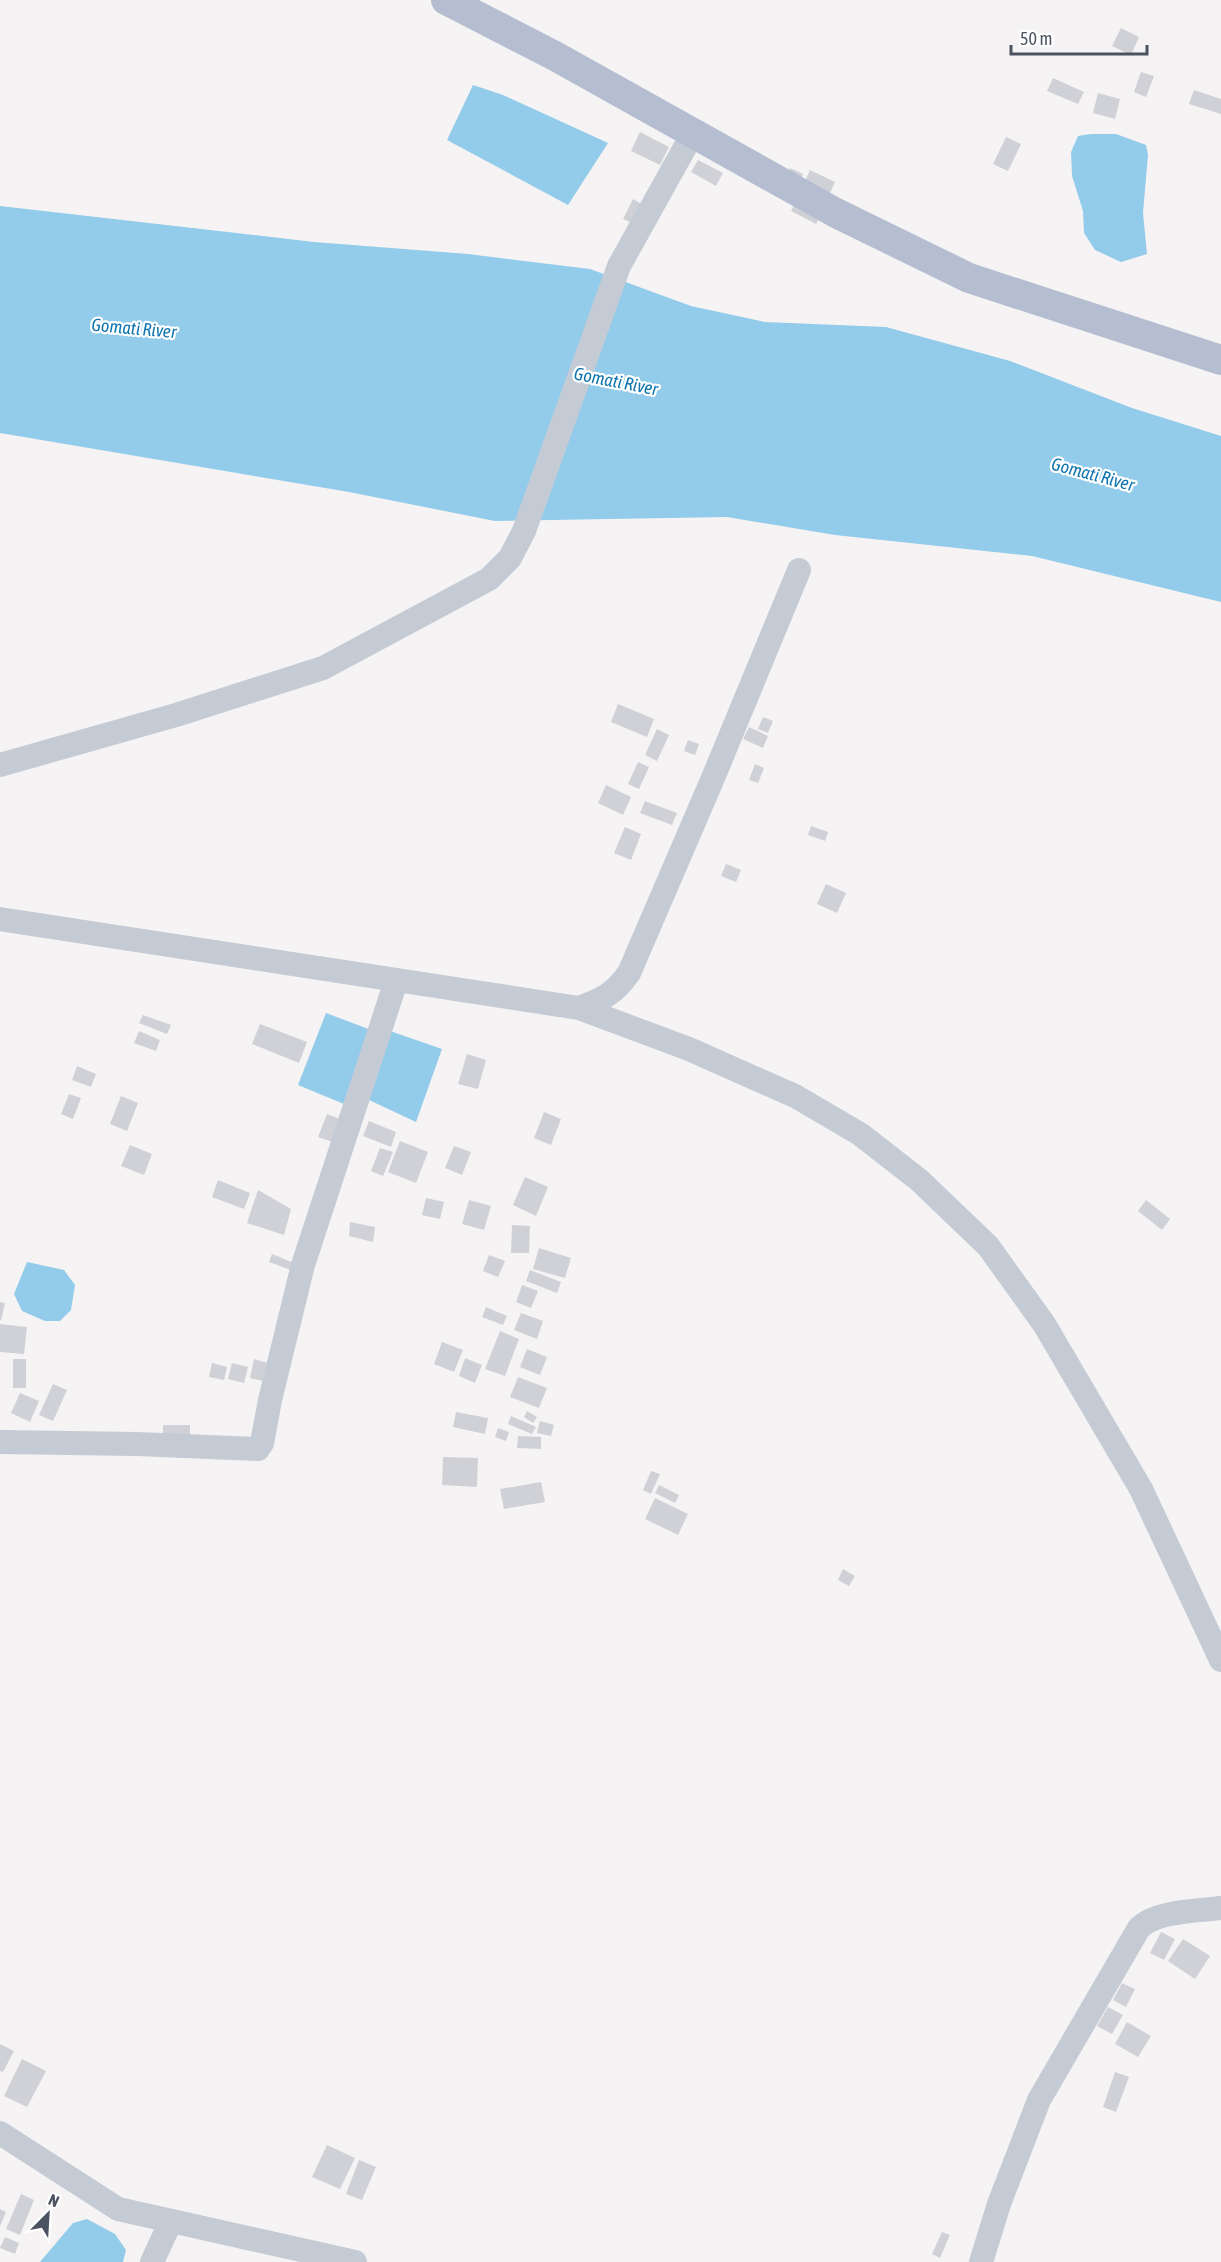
<svg xmlns="http://www.w3.org/2000/svg" width="1221" height="2262" viewBox="0 0 1221 2262" font-family="'Asap Condensed',sans-serif">
<style>
.water{fill:#93cbeb}
.building{fill:#d0d1d7}
.lines{fill:none;stroke-linecap:round;stroke-linejoin:round}
.minor{stroke:#c4cbd4;stroke-width:24}
.major{stroke:#b4bed0;stroke-width:30}
.labels{text-anchor:middle;dominant-baseline:central;stroke-width:4.5;stroke-linejoin:round;paint-order:stroke}
.water-label{font-size:18px;font-style:italic;fill:#1075ae;stroke:#fff}
</style>
<rect width="100%" height="100%" fill="#f5f3f3"/>
<g class="water">
<path d="M473,85L503,95L608,143L568,205L447,140Z"/>
<path d="M1091,134H1116L1146,145L1148,155L1143,213L1147,254L1121,262L1095,250L1084,233L1083,211L1072,176L1071,152L1078,136Z"/>
<path d="M0,206L314,242L468,254L590,269L691,306L765,322L886,327L1010,361L1132,408L1221,436V602L1032,556L835,535L727,517L495,521L349,492L0,433Z"/>
<path d="M326,1013L371,1030L344,1104L298,1085Z"/>
<path d="M390,1031L442,1049L416,1122L367,1099Z"/>
<path d="M27,1262L64,1270L75,1285L71,1310L60,1321H45L22,1311L14,1294Z"/>
<path d="M87,2219L115,2234L126,2250L123,2262H40L73,2223Z"/>
</g>
<g class="building">
<path d="M1121,28L1139,37L1131,55L1112,46Z"/>
<path d="M1141,72L1154,76L1146,97L1134,92Z"/>
<path d="M1053,78L1084,92L1078,104L1047,91Z"/>
<path d="M1194,90L1221,99V114L1189,104Z"/>
<path d="M1098,93L1120,99L1115,119L1093,113Z"/>
<path d="M640,132L669,147L660,165L631,151Z"/>
<path d="M1006,137L1021,144L1008,171L993,164Z"/>
<path d="M698,160L723,173L716,186L691,172Z"/>
<path d="M790,168L803,174L800,182L787,176Z"/>
<path d="M810,170L835,182L830,193L805,181Z"/>
<path d="M633,199L643,205L634,224L623,219Z"/>
<path d="M797,200L822,213L816,224L791,211Z"/>
<path d="M618,704L654,719L647,737L611,722Z"/>
<path d="M763,717L773,721L768,733L758,729Z"/>
<path d="M749,727L768,736L763,748L743,739Z"/>
<path d="M657,729L669,735L657,761L645,755Z"/>
<path d="M688,740L699,744L695,755L684,751Z"/>
<path d="M638,762L649,767L639,789L628,784Z"/>
<path d="M755,764L764,768L758,783L749,780Z"/>
<path d="M606,785L631,797L623,815L598,803Z"/>
<path d="M645,801L677,813L672,825L640,813Z"/>
<path d="M811,826L828,832L825,841L808,835Z"/>
<path d="M625,827L641,834L631,860L614,853Z"/>
<path d="M726,864L741,870L736,882L721,876Z"/>
<path d="M826,884L846,893L837,913L817,904Z"/>
<path d="M143,1015L171,1025L167,1034L139,1023Z"/>
<path d="M260,1024L307,1042L299,1063L252,1044Z"/>
<path d="M139,1031L160,1040L156,1051L134,1043Z"/>
<path d="M467,1054L486,1060L478,1089L458,1084Z"/>
<path d="M77,1066L96,1074L91,1087L72,1080Z"/>
<path d="M69,1094L81,1098L73,1119L61,1114Z"/>
<path d="M121,1096L138,1103L127,1131L110,1124Z"/>
<path d="M544,1112L561,1119L551,1145L534,1138Z"/>
<path d="M327,1114L345,1121L336,1143L318,1137Z"/>
<path d="M369,1121L396,1132L391,1147L363,1136Z"/>
<path d="M400,1141L428,1152L416,1183L388,1172Z"/>
<path d="M130,1145L152,1154L144,1175L121,1166Z"/>
<path d="M454,1146L471,1152L462,1175L445,1168Z"/>
<path d="M380,1148L393,1152L383,1176L371,1171Z"/>
<path d="M525,1177L548,1187L536,1216L513,1205Z"/>
<path d="M218,1180L250,1193L244,1209L212,1197Z"/>
<path d="M258,1190L291,1209L284,1235L247,1223Z"/>
<path d="M426,1198L444,1202L440,1219L422,1215Z"/>
<path d="M469,1200L491,1206L484,1230L462,1224Z"/>
<path d="M1146,1200L1170,1219L1162,1230L1138,1211Z"/>
<path d="M350,1222L375,1227L373,1242L349,1236Z"/>
<path d="M512,1225L530,1226L529,1253H511Z"/>
<path d="M539,1248L571,1258L565,1278L533,1269Z"/>
<path d="M272,1254L294,1263L291,1270L269,1262Z"/>
<path d="M489,1255L505,1261L498,1277L483,1271Z"/>
<path d="M530,1270L561,1282L557,1293L526,1281Z"/>
<path d="M522,1285L538,1291L531,1308L516,1302Z"/>
<path d="M0,1302L5,1303L1,1321L0,1320Z"/>
<path d="M486,1307L507,1316L503,1325L482,1317Z"/>
<path d="M521,1313L543,1321L537,1339L514,1330Z"/>
<path d="M0,1324L27,1327L24,1354L0,1352Z"/>
<path d="M500,1331L519,1339L505,1376L485,1369Z"/>
<path d="M442,1342L463,1350L454,1372L434,1364Z"/>
<path d="M527,1349L547,1357L540,1375L520,1367Z"/>
<path d="M465,1358L482,1365L475,1383L459,1376Z"/>
<rect x="13" y="1359" width="13" height="29"/>
<path d="M254,1359L271,1364L267,1382L250,1378Z"/>
<path d="M212,1363L227,1367L224,1380L209,1377Z"/>
<path d="M232,1363L248,1367L244,1383L228,1379Z"/>
<path d="M518,1377L547,1388L539,1408L510,1397Z"/>
<path d="M53,1384L67,1390L53,1421L39,1415Z"/>
<path d="M20,1393L39,1401L30,1422L11,1413Z"/>
<path d="M527,1411L537,1417L533,1423L524,1417Z"/>
<path d="M456,1412L488,1418L485,1434L453,1427Z"/>
<path d="M511,1416L536,1427L532,1434L508,1424Z"/>
<path d="M540,1421L554,1425L551,1436L537,1433Z"/>
<rect x="163" y="1425" width="27" height="11"/>
<path d="M498,1428L509,1432L506,1441L495,1437Z"/>
<path d="M518,1436L541,1437V1449L517,1448Z"/>
<path d="M443,1457L478,1458L477,1487L442,1485Z"/>
<path d="M651,1471L660,1474L651,1494L643,1490Z"/>
<path d="M541,1482L545,1502L504,1509L500,1489Z"/>
<path d="M659,1485L679,1495L675,1503L655,1493Z"/>
<path d="M655,1498L688,1514L678,1535L645,1519Z"/>
<path d="M843,1569L855,1576L849,1586L838,1580Z"/>
<path d="M1161,1932L1175,1939L1164,1960L1150,1953Z"/>
<path d="M1183,1939L1210,1956L1195,1979L1168,1961Z"/>
<path d="M1122,1983L1135,1989L1126,2007L1113,2000Z"/>
<path d="M1108,2007L1123,2015L1112,2034L1097,2026Z"/>
<path d="M1127,2022L1151,2036L1138,2057L1115,2044Z"/>
<path d="M0,2044L14,2051L3,2072L0,2071Z"/>
<path d="M22,2059L46,2071L27,2107L4,2096Z"/>
<path d="M1115,2072L1129,2077L1116,2112L1103,2107Z"/>
<path d="M327,2145L355,2158L340,2189L312,2177Z"/>
<path d="M359,2160L376,2167L362,2200L346,2194Z"/>
<path d="M21,2194L34,2200L20,2235L6,2229Z"/>
<path d="M0,2209L6,2212L0,2226Z"/>
<path d="M942,2232L950,2235L940,2258L932,2254Z"/>
<path d="M5,2237L19,2243L15,2254L0,2248Z"/>
</g>
<g class="lines">
<g class="minor">
<path d="M0,765L176,715L323,668L489,579L510,558L524,531L619,266L693,133"/>
<path d="M0,919L579,1008L689,1049L795,1096L860,1134L919,1180L988,1246L1044,1324L1141,1489L1221,1660"/>
<path d="M579,1008C603,999 614,994 629,973L713,778L799,570"/>
<path d="M0,1442L137,1444L258,1449L262,1443L270,1400L303,1265L396,981"/>
<path d="M0,2133L118,2209L355,2262"/>
<path d="M152,2262L171,2221"/>
<path d="M981,2262L999,2204L1039,2100L1139,1928C1156,1911 1197,1911 1221,1908"/>
</g>
<path class="major" d="M446,0L555,56L836,213L969,278L1221,360"/>
</g>
<g class="labels">
<g class="water-label">
<text transform="translate(134 328) rotate(5)">Gomati River</text>
<text transform="translate(616 381) rotate(11)">Gomati River</text>
<text transform="translate(1093 474) rotate(15)">Gomati River</text>
</g>
</g>
<g transform="translate(48 2214) rotate(24)" stroke="#ffffff" stroke-width="4.5" paint-order="stroke">
<path d="M0-4.5L10 22L0 15L-10 22Z" fill="#4b5360"/>
<text y="-9" font-size="16" font-weight="bold" text-anchor="middle" fill="#4b5360">N</text>
</g>
<path d="M1011 45v9h136v-9" fill="none" stroke="#4b5360" stroke-width="3"/>
<text x="1020" y="45" font-size="18" fill="#4b5360" stroke="#ffffff" stroke-width="4.5" paint-order="stroke">50 m</text>
</svg>
